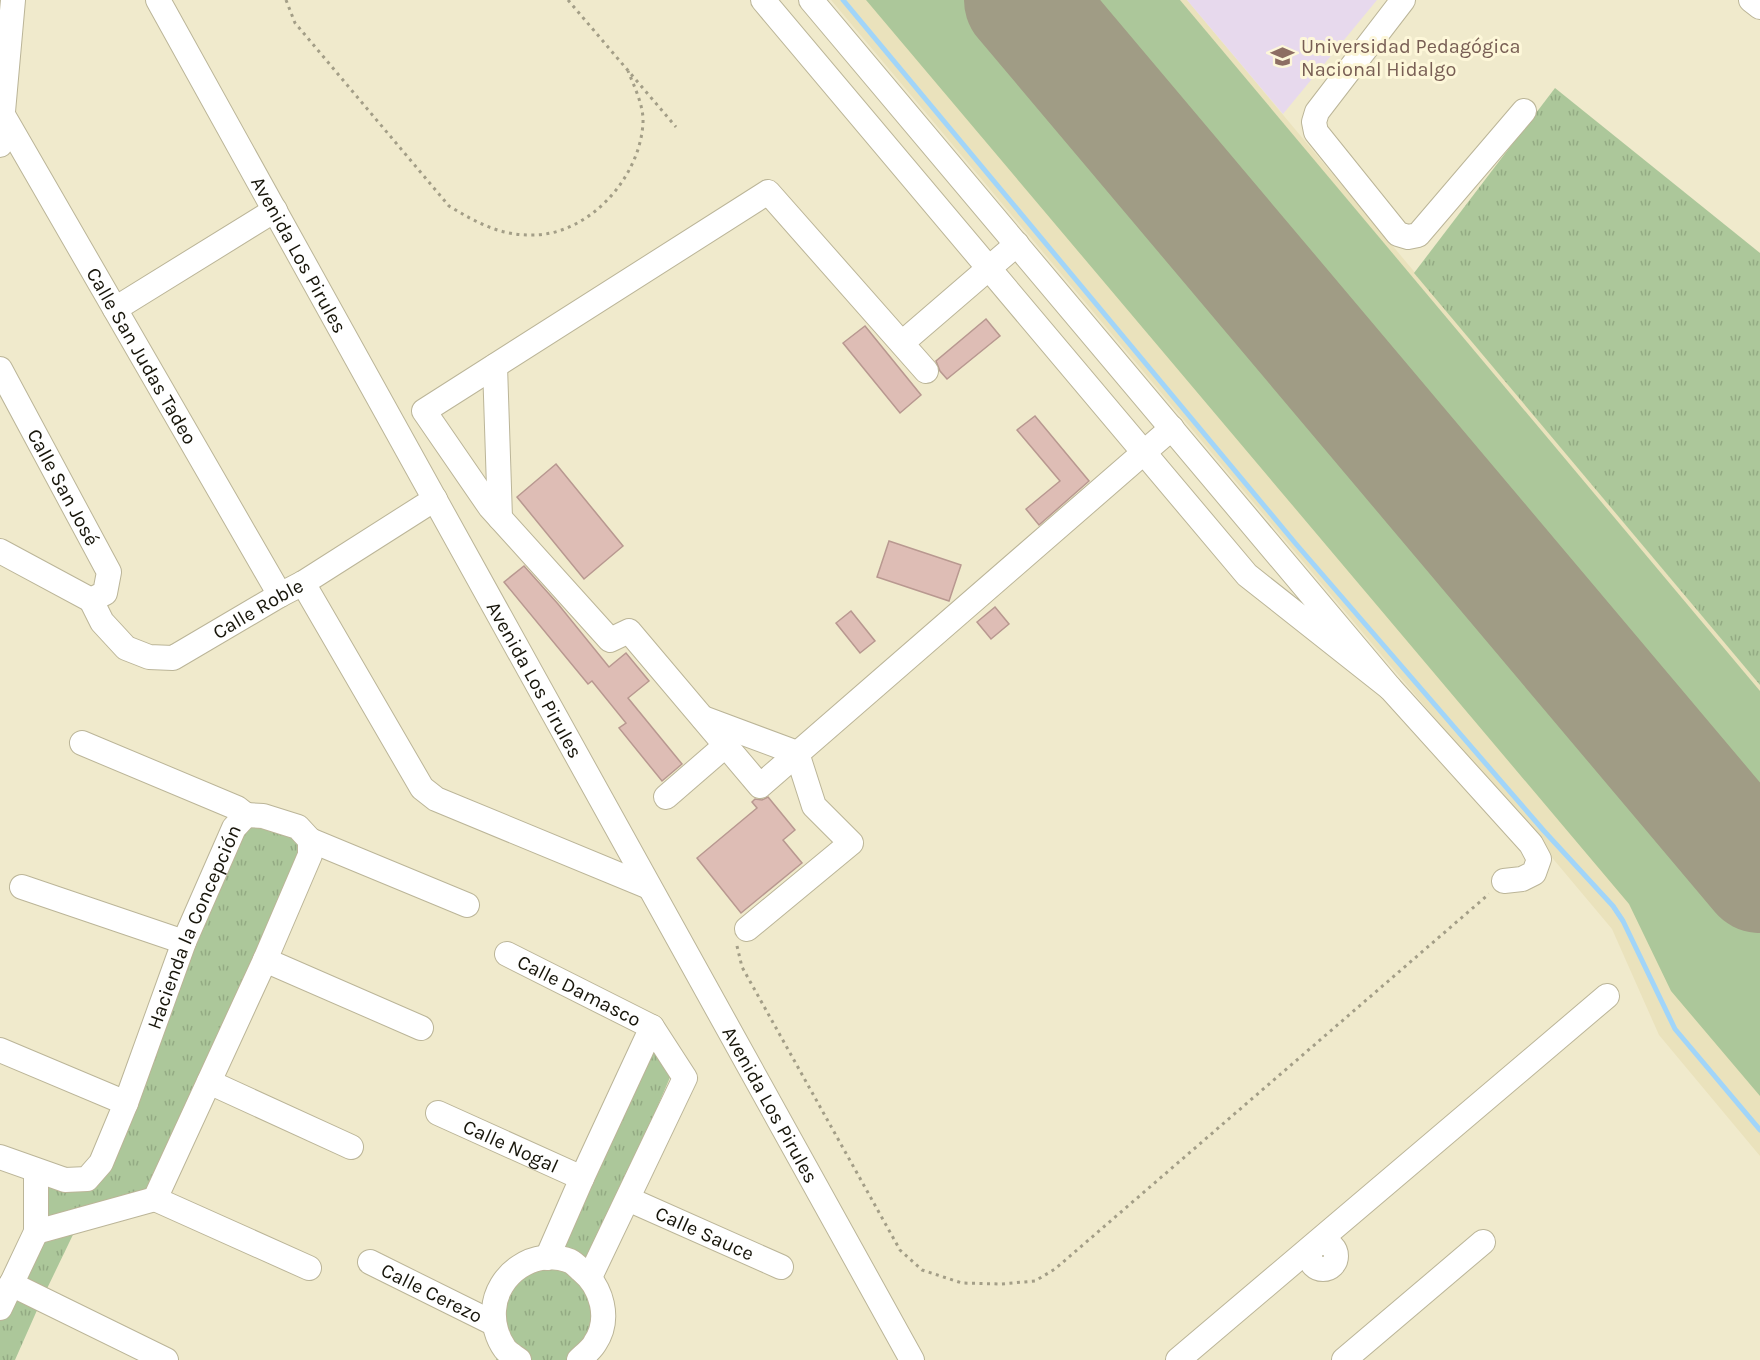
<svg xmlns="http://www.w3.org/2000/svg" width="1760" height="1360" viewBox="0 0 1760 1360" font-family="Karla,sans-serif">
<style>
.built{fill:#eae2bc}
.education{fill:#e7d9ed}
.grass{fill:#acc79a}
.park{fill:url(#park-tufts)}
.lines{fill:none;stroke-linecap:round;stroke-linejoin:round}
.stream{stroke:#a1d5f9;stroke-width:5}
.runway{stroke:#a09c85;stroke-width:118}
.building{fill:#debdb5;stroke:#b89890;stroke-width:1.5}
.minor-casing{stroke:#bbb598;stroke-width:26}
.path{stroke:#a39e87;stroke-width:3;stroke-dasharray:3 4.5;stroke-linecap:butt}
.minor{stroke:#fff;stroke-width:24}
.labels{text-anchor:middle;dominant-baseline:central;stroke-width:6;stroke-linejoin:round;paint-order:stroke}
.education-label{font-size:20px;fill:#785e54;stroke:#fdf7d9;text-anchor:start}
.street-label{font-size:20px;fill:#17150a;stroke:#fdf7d9}
</style>
<defs>
<pattern id="park-tufts" width="24" height="20" patternUnits="userSpaceOnUse" patternTransform="scale(1.5)"><rect width="24" height="20" fill="#acc79a"/><path d="M3 7l-1-3M5 7V3M7 7l1-3M15 17l-1-3M17 17v-4M19 17l1-3" fill="none" stroke="#93aa83"/></pattern>
</defs>
<rect width="100%" height="100%" fill="#f0eacc"/>
<path class="built" d="M831,0H1187L1760,685V1156L1659,1035L1612,929Z"/>
<path class="education" d="M1187,0H1377L1283,114Z"/>
<g class="grass">
<path d="M866,0H978L1760,928V1096L1671,991L1629,904Z"/>
<path d="M1069,0H1180L1760,691V819Z"/>
</g>
<g class="park">
<path d="M1555,88L1760,253V685L1414,273Z"/>
<path d="M251,821L309,842L153,1198L82,1216L42,1299L15,1360H0V1310L45,1178L86,1182L186,959Z"/>
<path d="M653,1034L674,1068L622,1190L593,1266L606,1313L568,1360H496L503,1342L493,1289L548,1246Z"/>
</g>
<g class="lines">
<path class="stream" d="M843,0L1296,544L1544,831L1613,906L1623,921L1675,1029L1760,1130"/>
<path class="runway" d="M1023,0L1760,874"/>
</g>
<g class="building">
<path d="M986,319L1000,336L947,379L940,371L936,361Z"/>
<path d="M865,326L921,395L900,413L843,343Z"/>
<path d="M1035,416L1089,481L1039,525L1026,509L1060,481L1017,430Z"/>
<path d="M556,464L623,546L584,579L517,497Z"/>
<path d="M889,541L961,565L949,601L877,577Z"/>
<path d="M524,566L558,604L609,667L626,653L649,681L628,698L682,764L662,781L619,728L626,723L592,681L588,684L504,582Z"/>
<path d="M995,607L1009,624L991,639L977,622Z"/>
<path d="M851,611L875,641L860,653L836,623Z"/>
<path d="M768,797L795,830L783,840L802,863L741,913L697,858L757,808L752,802L755,799L762,800Z"/>
</g>
<g class="lines">
<defs>
<g id="minor">
<path id="s1" d="M158,0L912,1360"/>
<path d="M763,0L1247,575L1390,688L811,0"/>
<path d="M1403,0L1317,112L1314,122L1316,132L1398,234L1408,237L1418,235L1524,111"/>
<path d="M1751,0L1760,7"/>
<path id="s2" d="M3,115L280,595"/>
<path d="M0,145L13,0"/>
<path d="M115,309L275,210"/>
<path d="M902,343L1017,244"/>
<path d="M495,366L500,518"/>
<path id="s3" d="M0,369L109,572L105,593L91,600"/>
<path d="M926,371L768,192L424,411L490,507L610,640L629,631L760,786L1172,428"/>
<path d="M0,551L91,600"/>
<path d="M303,583L422,788L436,799L649,887"/>
<path id="s4" d="M91,600L102,622L126,648L149,657L173,658L280,595L303,583L435,499"/>
<path d="M1390,688L1531,844L1539,859L1534,873L1522,879L1504,881"/>
<path d="M703,718L797,753L814,806L851,843L747,929"/>
<path d="M82,743L237,808L246,815"/>
<path d="M666,797L726,745"/>
<path d="M310,840L467,905"/>
<path d="M22,887L184,942"/>
<path id="s5" d="M507,954L652,1027"/>
<path d="M265,960L421,1028"/>
<path d="M0,1050L126,1103"/>
<path d="M209,1082L351,1147"/>
<path id="s6" d="M438,1113L582,1178"/>
<path id="s7" d="M0,1157L65,1180L87,1179L101,1163L126,1103L184,942L234,828L246,815"/>
<path d="M155,1199L309,1268"/>
<path id="s8" d="M628,1199L781,1267"/>
<path d="M36,1232L155,1199L265,960L310,855V840L298,827L263,816L246,815"/>
<circle cx="1323" cy="1256" r="13"/>
<path d="M547,1258L582,1178L652,1027L685,1078L590,1277"/>
<path id="s9" d="M370,1262L493,1323"/>
<path d="M11,1284L166,1360"/>
<path d="M0,1308L36,1232V1171"/>
<path d="M519,1360C515,1357 508,1353 505,1349C497,1338 493,1323 494,1310C496,1274 535,1247 570,1261C574,1263 578,1267 581,1270C602,1287 611,1319 595,1343C592,1349 584,1355 579,1360"/>
<path d="M1178,1360L1607,996"/>
<path d="M1344,1360L1483,1242"/>
</g>
</defs>
<use href="#minor" class="minor-casing"/>
<g class="path">
<path d="M286,0L295,23L449,206C477,223 501,236 534,235C590,234 640,177 643,123C644,106 634,86 628,71"/>
<path d="M568,0L676,127"/>
<path d="M737,946L742,967L900,1250L922,1270L962,1283L1001,1284L1035,1281L1055,1269L1489,894"/>
</g>
<use href="#minor" class="minor"/>
</g>
<defs>
<symbol id="university-bare" viewBox="-9 -9 18 18"><path d="M0-5L7-2L0 1L-7-2ZM-4 1L0 2.5L4 1V4Q0 6-4 4Z" fill="#8d6e63" stroke="#fdf7d9" stroke-width="2.5" paint-order="stroke"/></symbol>
</defs>
<g fill-rule="evenodd">
<use href="#university-bare" x="1266" y="40" width="33" height="33"/>
</g>
<g class="labels">
<g class="education-label">
<text x="1301" y="46">Universidad Pedagógica<tspan x="1301" dy="23">Nacional Hidalgo</tspan></text>
</g>
<g class="street-label">
<text stroke="none"><textPath href="#s1" startOffset="291">Avenida Los Pirules</textPath></text>
<text stroke="none"><textPath href="#s2" startOffset="278">Calle San Judas Tadeo</textPath></text>
<text stroke="none"><textPath href="#s3" startOffset="134">Calle San José</textPath></text>
<text stroke="none"><textPath href="#s4" startOffset="207">Calle Roble</textPath></text>
<text stroke="none"><textPath href="#s1" startOffset="777">Avenida Los Pirules</textPath></text>
<text stroke="none"><textPath href="#s7" startOffset="366">Hacienda la Concepción</textPath></text>
<text stroke="none"><textPath href="#s5" startOffset="81">Calle Damasco</textPath></text>
<text stroke="none"><textPath href="#s1" startOffset="1263">Avenida Los Pirules</textPath></text>
<text stroke="none"><textPath href="#s6" startOffset="80">Calle Nogal</textPath></text>
<text stroke="none"><textPath href="#s8" startOffset="84">Calle Sauce</textPath></text>
<text stroke="none"><textPath href="#s9" startOffset="69">Calle Cerezo</textPath></text>
</g>
</g>
</svg>
